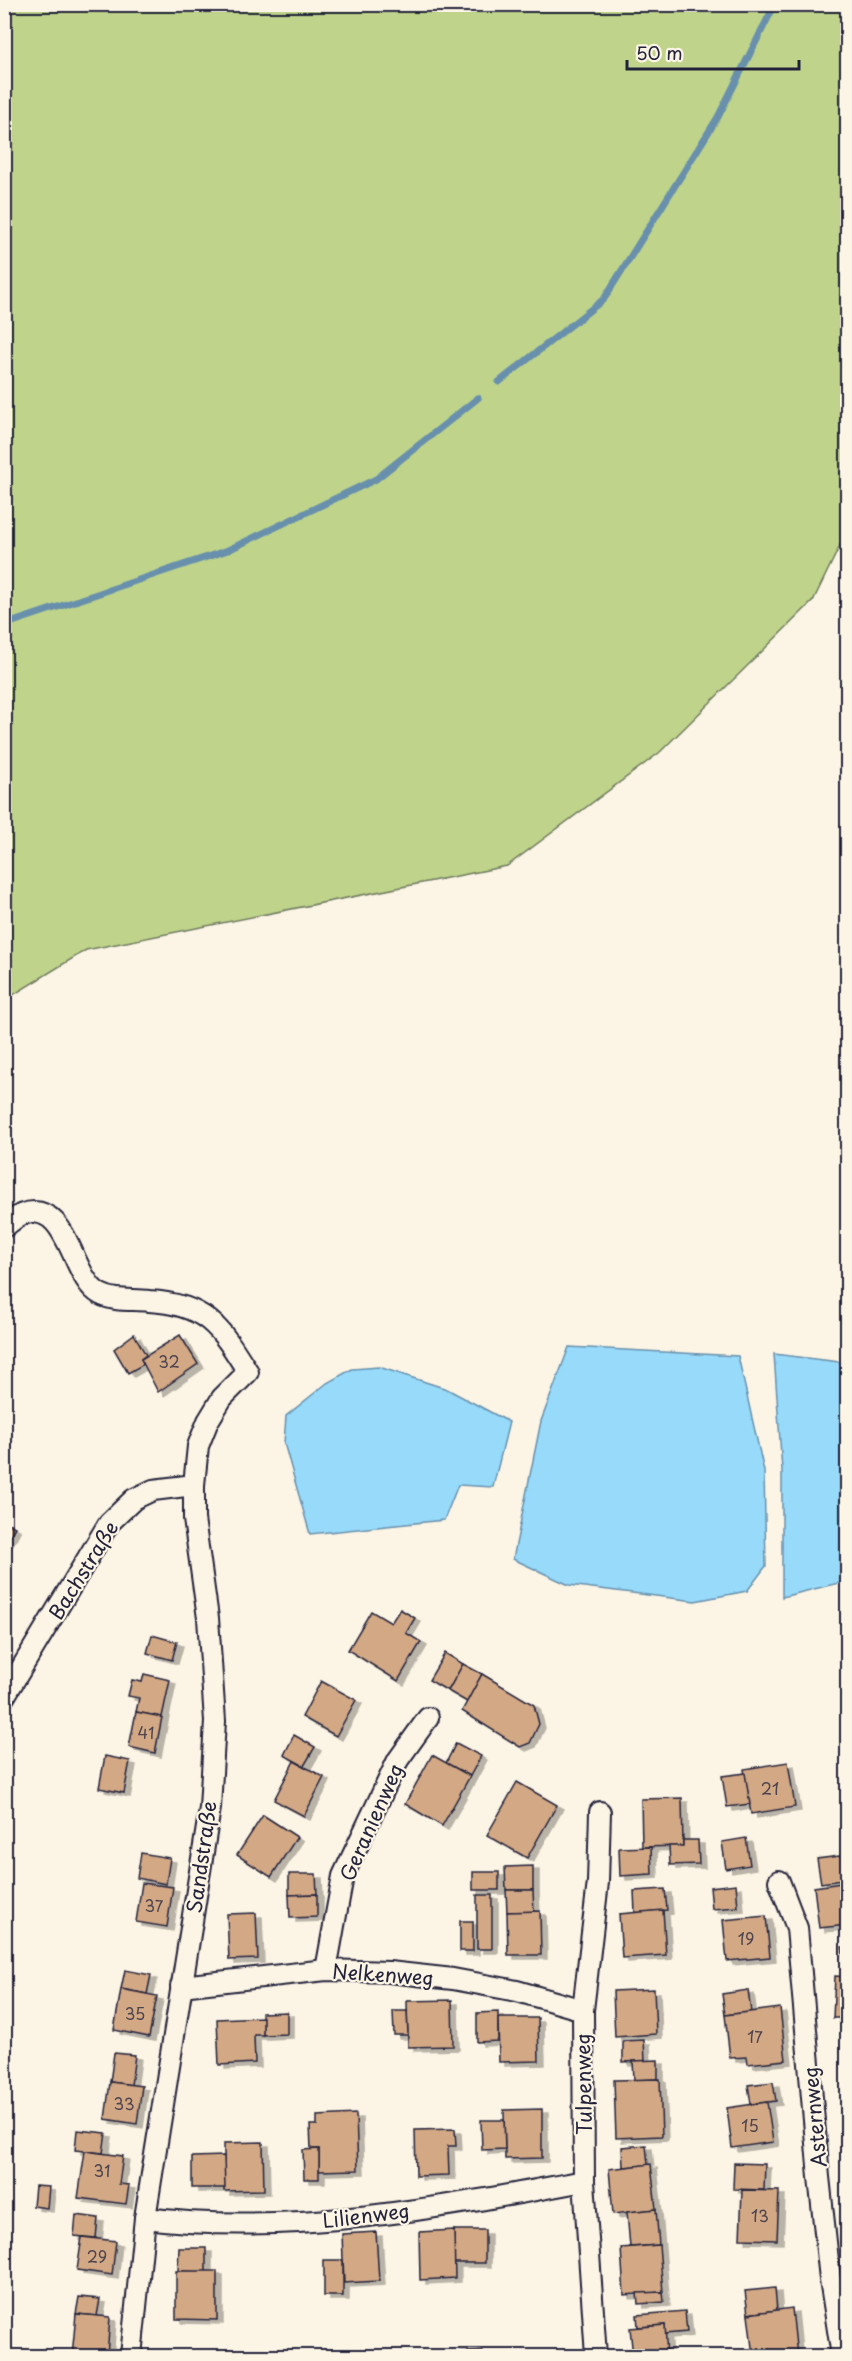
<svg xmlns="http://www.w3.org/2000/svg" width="852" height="2361" viewBox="0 0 852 2361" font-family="'Playpen Sans',sans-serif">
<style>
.green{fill:#bfd48a;stroke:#707b62;stroke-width:1.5}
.water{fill:#97daf9;stroke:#6890ad;stroke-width:1.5}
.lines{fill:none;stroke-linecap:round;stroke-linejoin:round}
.stream{stroke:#6890ad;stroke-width:7}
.building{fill:#d3a885;stroke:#22223b;stroke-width:1.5;filter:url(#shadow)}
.minor-casing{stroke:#22223b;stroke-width:24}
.minor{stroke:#fcf5e5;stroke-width:20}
.labels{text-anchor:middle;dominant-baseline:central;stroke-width:4.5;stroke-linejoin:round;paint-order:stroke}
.number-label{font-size:16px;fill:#4e444e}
.street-label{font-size:20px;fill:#22223b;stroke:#fcf5e5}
</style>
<defs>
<filter id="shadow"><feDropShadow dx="6" dy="4" stdDeviation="0" flood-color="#0004"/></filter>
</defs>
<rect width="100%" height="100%" fill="#fcf5e5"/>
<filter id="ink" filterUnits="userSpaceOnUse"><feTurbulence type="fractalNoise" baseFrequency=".0167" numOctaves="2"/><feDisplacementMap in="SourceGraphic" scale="12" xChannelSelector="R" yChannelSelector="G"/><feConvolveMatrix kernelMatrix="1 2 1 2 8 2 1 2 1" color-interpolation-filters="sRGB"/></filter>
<g filter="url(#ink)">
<path class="green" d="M5,4L847,5V531L813,601L659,753L507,866L86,950L5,1000Z"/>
<g class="water">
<path d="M569,1347L738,1356L764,1471L766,1566L747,1591L695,1601L569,1585L513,1559L541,1421Z"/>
<path d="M774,1354L848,1363L847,1581L782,1597V1470Z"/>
<path d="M379,1367L447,1389L509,1422L493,1487L458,1485L444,1520L310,1534L284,1443L286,1416L327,1383L352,1369Z"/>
</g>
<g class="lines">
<g class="stream">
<path d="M499,382L604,299L718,117L775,4"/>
<path d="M4,625L228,550L376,479L478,398"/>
</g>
</g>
<g class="building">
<path d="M134,1334L146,1355L141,1359L144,1364L128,1373L114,1349Z"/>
<path d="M180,1335L198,1364L158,1392L141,1359Z"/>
<path d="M4,1521L15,1527L4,1546Z"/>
<path d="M400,1609L415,1618L406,1633L421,1642L398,1681L348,1650L371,1611L391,1623Z"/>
<path d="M152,1635L177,1642L172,1660L147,1653Z"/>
<path d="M445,1653L463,1664L448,1691L429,1680Z"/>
<path d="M463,1664L482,1674L467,1702L448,1691Z"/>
<path d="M144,1674L170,1680L162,1717L136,1712L139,1698L128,1696L132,1680L142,1682Z"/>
<path d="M482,1674L534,1705L539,1724L530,1743L520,1747L462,1711Z"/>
<path d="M321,1681L356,1700L336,1736L302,1717Z"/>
<path d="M136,1712L162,1717L155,1753L129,1747Z"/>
<path d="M294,1735L315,1747L304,1766L284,1755Z"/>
<path d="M456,1743L481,1756L470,1776L446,1763Z"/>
<path d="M432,1755L470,1776L442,1826L405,1804Z"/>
<path d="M105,1756L130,1761L124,1793L99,1788Z"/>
<path d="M294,1761L324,1777L304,1816L274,1800Z"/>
<path d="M788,1762L795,1807L751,1814L744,1769Z"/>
<path d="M745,1773L750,1804L727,1807L722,1776Z"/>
<path d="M517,1782L557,1805L527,1858L487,1835Z"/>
<path d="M682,1798L683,1846L642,1847L641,1799Z"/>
<path d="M263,1815L297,1837L271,1877L237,1855Z"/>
<path d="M746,1838L750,1865L726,1869L722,1842Z"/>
<path d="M683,1840H698L699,1864L670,1865L669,1846H683Z"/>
<path d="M651,1847L652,1874L620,1876L619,1848Z"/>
<path d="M141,1853L170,1858L166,1884L137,1878Z"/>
<path d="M847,1855L848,1879L821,1883L817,1859Z"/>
<path d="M533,1866V1890H506L505,1867Z"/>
<rect x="473" y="1872" width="26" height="18"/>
<path d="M289,1874H316L317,1894L289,1895Z"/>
<path d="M848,1882V1925L819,1928L814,1887Z"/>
<path d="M142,1883L173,1887L167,1927L136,1922Z"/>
<path d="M736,1884L738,1907L712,1909L710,1887Z"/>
<path d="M665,1889L667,1910L635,1913L634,1891Z"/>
<path d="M506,1890H533L534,1912H507Z"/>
<path d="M317,1894V1917L290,1918L289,1895Z"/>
<rect x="477" y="1895" width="15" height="54"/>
<path d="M663,1910L666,1955L622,1958L619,1914Z"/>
<path d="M540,1911L541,1955H508L507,1912Z"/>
<path d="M256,1913L258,1959L229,1960L227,1914Z"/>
<path d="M766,1916L770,1957L727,1961L723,1920Z"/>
<rect x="460" y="1921" width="13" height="30"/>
<path d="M848,1946V1969L845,1970L842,1947Z"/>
<path d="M125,1970L151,1975L147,1994L121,1989Z"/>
<path d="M835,1976L848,1977V2018H833Z"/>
<path d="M121,1989L157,1996L149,2037L114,2030Z"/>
<path d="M654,1989L656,2034L615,2037L613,1991Z"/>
<path d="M748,1990L751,2012L725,2015L722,1994Z"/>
<path d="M452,2000L453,2046L408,2047L407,2001Z"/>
<path d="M780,2008L786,2060L748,2064L747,2057L730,2058L725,2015Z"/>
<path d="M393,2011H407L408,2035H394Z"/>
<path d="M287,2012V2034L263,2035L262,2013Z"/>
<path d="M498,2012V2041L477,2042V2013Z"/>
<path d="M263,2017V2035H254L255,2063L219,2065L217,2019Z"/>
<path d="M498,2018H538L539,2061L499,2062Z"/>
<path d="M644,2040L645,2061L623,2062V2041Z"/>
<path d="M114,2053L135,2055L131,2085L110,2082Z"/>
<path d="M658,2060V2079L634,2080L633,2061Z"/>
<path d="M660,2079L662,2136L616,2138L614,2080Z"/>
<path d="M110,2082L142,2086L137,2124L105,2119Z"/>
<path d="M773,2082L776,2101L751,2104L748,2085Z"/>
<path d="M767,2102L773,2142L732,2148L727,2108Z"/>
<path d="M542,2109V2158L505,2159L504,2110Z"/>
<path d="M356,2114L358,2170L319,2171V2149H311L310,2125H317V2116Z"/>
<path d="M481,2120H504L505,2149L482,2150Z"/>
<path d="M455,2129L456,2146H448L449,2175L416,2176L415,2130Z"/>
<path d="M77,2130L106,2133L103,2153L75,2150Z"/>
<path d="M263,2142L264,2190L224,2191V2143Z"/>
<path d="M646,2145L648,2165L623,2167L622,2147Z"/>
<path d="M319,2149V2179H304L303,2150Z"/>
<path d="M85,2151L123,2156L119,2184L129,2185L126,2204L78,2198Z"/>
<path d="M224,2156L225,2188H192V2157Z"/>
<path d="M734,2163L765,2164L764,2190L733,2189Z"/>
<path d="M651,2164L656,2209L613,2214L609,2169Z"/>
<path d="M35,2186L49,2187L47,2208L33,2206Z"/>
<path d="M742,2190L779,2191L777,2240L740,2239Z"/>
<path d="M656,2209L659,2245L630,2247L627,2212Z"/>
<path d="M76,2215L98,2218L96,2238L74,2236Z"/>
<rect x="454" y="2230" width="31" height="33"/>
<path d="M454,2230L455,2278L420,2280L419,2232Z"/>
<path d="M376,2232L379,2281L344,2283L342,2234Z"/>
<path d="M82,2237L116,2241L112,2275L77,2270Z"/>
<path d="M659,2245L663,2292L624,2295L621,2248Z"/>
<path d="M179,2248H206V2272L178,2271Z"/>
<rect x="324" y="2260" width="19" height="36"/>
<path d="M176,2271H217V2320L176,2319Z"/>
<path d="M775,2288L777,2310L748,2314L745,2291Z"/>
<path d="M663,2292L664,2302L638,2304L637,2293Z"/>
<path d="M79,2297L100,2299L97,2316L76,2314Z"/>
<path d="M792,2308L797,2356H753L748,2314Z"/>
<path d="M685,2311L687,2332L665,2334V2325L638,2327L637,2315Z"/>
<path d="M76,2314L110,2317L107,2356H72Z"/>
<path d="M665,2325L667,2356H633L630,2328Z"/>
<path d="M483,2351V2356H460V2352Z"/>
<path d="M231,2353V2356H190V2355Z"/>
</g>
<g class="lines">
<defs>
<g id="minor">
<path d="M4,1227C10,1223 17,1216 23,1214C69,1199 71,1279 100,1294C115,1302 133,1299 149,1301C206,1304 220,1327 248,1372L222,1398L208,1421L198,1446L194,1485V1519L208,1618L215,1721L210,1808L145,2218L131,2356"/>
<path d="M4,1697L109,1523L134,1499L153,1490L194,1485"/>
<path d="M779,1881L797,1928L819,2177L830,2279L842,2356"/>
<path d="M326,1970L343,1876L398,1760L428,1718"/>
<path d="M181,1986L326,1970L389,1972L453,1979L517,1991L583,2010"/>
<path d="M145,2218C291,2236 441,2208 584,2181"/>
<path d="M596,2356L584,2181L583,2010L598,1882L600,1812"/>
</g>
</defs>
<use href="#minor" class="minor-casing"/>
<use href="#minor" class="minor"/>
</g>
</g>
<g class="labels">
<g class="number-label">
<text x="169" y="1361">32</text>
<text x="146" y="1732">41</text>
<text x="770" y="1788">21</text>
<text x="154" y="1905">37</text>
<text x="746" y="1938">19</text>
<text x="135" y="2013">35</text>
<text x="755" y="2036">17</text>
<text x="124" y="2103">33</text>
<text x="750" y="2125">15</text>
<text x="102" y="2170">31</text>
<text x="760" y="2215">13</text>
<text x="97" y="2256">29</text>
</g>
<g class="street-label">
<text transform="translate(83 1570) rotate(-58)">Bachstraße</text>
<text transform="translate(371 1822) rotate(-66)">Geranienweg</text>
<text transform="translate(201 1857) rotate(-82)">Sandstraße</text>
<text transform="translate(383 1974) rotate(4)">Nelkenweg</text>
<text transform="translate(583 2084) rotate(-91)">Tulpenweg</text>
<text transform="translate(814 2117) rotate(-95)">Asternweg</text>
<text transform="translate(366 2215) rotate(-7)">Lilienweg</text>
</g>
</g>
<rect width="852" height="2361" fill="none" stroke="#fcf5e5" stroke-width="24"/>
<rect x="12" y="12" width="828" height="2337" fill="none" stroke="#22223b" stroke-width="2" filter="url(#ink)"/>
<path d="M627 60v9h172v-9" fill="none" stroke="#22223b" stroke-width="3"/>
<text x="636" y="60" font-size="18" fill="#22223b" stroke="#fcf5e5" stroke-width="4.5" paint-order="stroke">50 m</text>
</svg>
